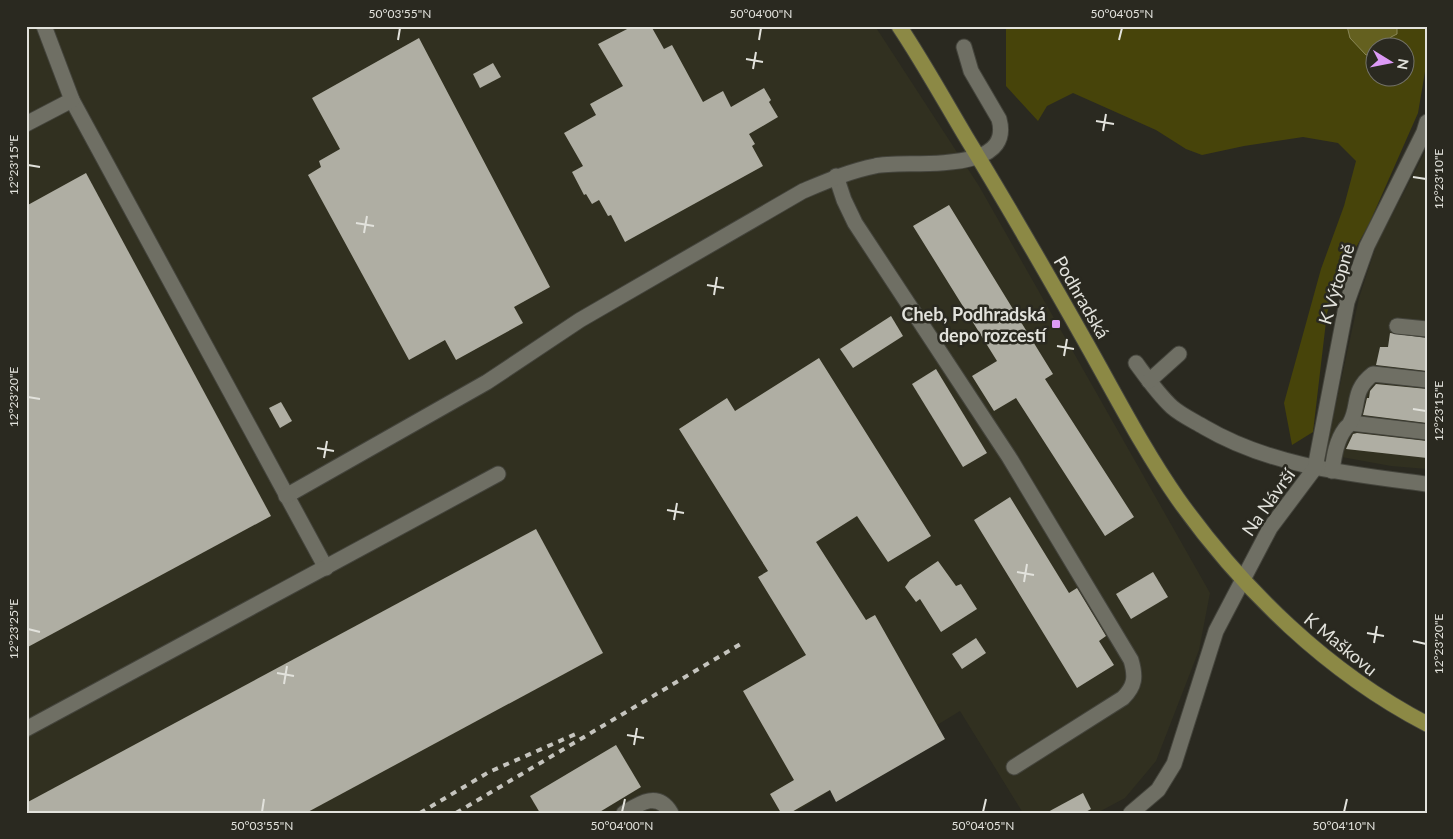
<svg xmlns="http://www.w3.org/2000/svg" width="1453" height="839" viewBox="0 0 1453 839" font-family="Lato,sans-serif">
<style>
.built{fill:#313020}
.green{fill:#47440a;fill-rule:evenodd}
.water{fill:#64601f;stroke:#8a8758}
.building{fill:#afaea3}
.lines{fill:none;stroke-linecap:round;stroke-linejoin:round}
.minor-casing{stroke:#44443c;stroke-width:17}
.major-casing{stroke:#44443c;stroke-width:17}
.minor{stroke:#6f6f64;stroke-width:15}
.major{stroke:#8c8945;stroke-width:15}
.rail{stroke:#c5c4be;stroke-width:4;stroke-dasharray:6 6;stroke-linecap:butt}
.ticks{fill:none;stroke:#e2e2dc;stroke-width:2}
.poi-dot{fill:#dc99f5;stroke:#2a2920;stroke-width:2}
.labels{text-anchor:middle;dominant-baseline:central;stroke-width:5;stroke-linejoin:round;paint-order:stroke}
.street-label{font-size:18px;fill:#e2e2dc;stroke:#2a2920}
.poi-label{font-size:18px;font-weight:bold;fill:#e2e2dc;stroke:#2a2920;text-anchor:end}
.neatline{fill:none;stroke:#e2e2dc;stroke-width:2}
.ticks-label{font-size:12px;text-anchor:middle;fill:#e2e2dc}
</style>
<rect width="100%" height="100%" fill="#2a2920"/>
<g class="built">
<path d="M26,26H875L979,186L1210,593L1199,650L1156,761L1125,798L1097,813H1023L960,711L794,813H26Z"/>
<path d="M1427,148V469L1391,466L1325,454L1359,298L1376,246Z"/>
</g>
<path class="green" d="M1006,26H1425L1426,66L1418,113L1369,224L1338,280L1327,313L1313,432L1292,445L1284,403L1321,269L1344,206L1356,161L1338,143L1303,137L1244,146L1202,155L1186,149L1156,130L1073,93L1047,106L1038,121L1006,86ZM1376,48H1406V78H1376Z"/>
<path class="water" d="M1347,26H1397V34L1391,37L1385,47L1376,48L1375,55H1366L1350,38Z"/>
<g class="building">
<path d="M633,26H651L664,49L672,45L703,102L723,91L731,107L764,88L771,100L769,102L778,117L749,134L755,144L752,146L763,166L625,242L611,215L608,216L599,200L592,204L586,194L584,195L572,172L583,166L564,133L596,115L590,104L623,86L598,44Z"/>
<path d="M419,38L550,287L514,307L523,323L456,360L445,340L409,360L308,175L321,167L319,161L340,149L312,98Z"/>
<path d="M493,63L501,77L480,88L473,74Z"/>
<path d="M86,173L271,516L26,648V206Z"/>
<path d="M949,205L1053,374L1045,379L1134,517L1105,536L1016,398L994,411L972,376L997,361L913,226Z"/>
<path d="M891,316L903,336L853,368L840,349Z"/>
<path d="M1390,333L1427,338V371L1376,365L1380,347H1388Z"/>
<path d="M819,358L931,536L888,562L857,516L816,542L866,620L875,615L945,739L836,802L830,790L790,813H781L770,794L794,780L743,691L806,655L758,577L768,571L679,429L727,398L735,411Z"/>
<path d="M936,369L987,453L963,467L912,384Z"/>
<path d="M1376,384L1427,389V423L1363,415L1367,398H1369L1370,391Z"/>
<path d="M281,402L292,421L280,428L269,408Z"/>
<path d="M1357,433L1427,441V458L1346,449L1353,434Z"/>
<path d="M1010,497L1069,593L1077,588L1106,636L1099,641L1114,665L1077,688L974,520Z"/>
<path d="M536,529L603,653L306,813H26V803Z"/>
<path d="M938,561L956,586L961,584L977,609L941,632L920,599L916,602L905,587L910,580Z"/>
<path d="M1153,572L1168,597L1131,619L1116,594Z"/>
<path d="M976,638L986,653L962,669L952,654Z"/>
<path d="M616,745L641,787L598,813H540L530,796Z"/>
<path d="M1083,793L1091,809L1084,813H1046Z"/>
</g>
<g class="lines">
<defs>
<g id="minor">
<path d="M72,100L326,568"/>
<path d="M26,124L72,100L44,26"/>
<path d="M836,176L844,200L855,223L1009,457L1131,660C1136,677 1135,686 1123,698L1014,767"/>
<path d="M1397,326L1427,329"/>
<path d="M1136,363C1147,378 1158,394 1172,407C1181,415 1194,421 1204,427C1272,467 1351,474 1427,484"/>
<path d="M1149,381L1179,354"/>
<path d="M1351,423L1427,432"/>
<path d="M1332,471C1334,457 1336,441 1345,429C1346,427 1349,426 1350,423C1360,406 1351,391 1373,374L1427,380"/>
<path d="M286,496L487,382L580,320L803,191C827,181 850,171 875,166C906,159 1015,177 999,119L971,71L964,47"/>
<path d="M26,729L498,474"/>
<path d="M624,813C640,803 658,791 671,813"/>
<path d="M1131,813L1158,790L1174,764L1216,631L1270,528L1315,468L1347,302L1367,246L1424,132L1427,122"/>
</g>
<path id="major" d="M899,26C923,62 944,100 966,137C1007,204 1046,272 1085,341C1115,394 1143,449 1178,499C1243,590 1327,672 1427,724"/>
</defs>
<use href="#minor" class="minor-casing"/>
<use href="#major" class="major-casing"/>
<use href="#minor" class="minor"/>
<use href="#major" class="major"/>
<g class="rail">
<path d="M420,813L489,772L578,733"/>
<path d="M456,813L744,642"/>
</g>
</g>
<path class="ticks" d="M398,40L400,28M759,40L761,28M1119,40L1122,28M746,59L763,62M753,69L756,52M1096,121L1114,124M1103,131L1106,114M28,165L40,167M1413,177L1426,179M356,223L374,226M364,233L367,216M707,285L724,288M714,295L717,277M1057,346L1074,349M1064,356L1067,339M28,397L40,399M1413,409L1426,411M317,448L334,451M324,458L327,441M667,510L684,513M674,520L677,503M1017,572L1034,575M1024,582L1027,564M28,629L40,632M1367,633L1384,636M1413,641L1426,644M1374,643L1377,626M277,673L294,676M284,684L287,666M627,735L644,738M634,745L637,728M262,812L264,799M622,812L625,799M983,812L986,799M1344,812L1347,799"/>
<rect class="poi-dot" x="1051" y="319" width="10" height="10" rx="2.5"/>
<g class="labels">
<g class="street-label">
<text transform="translate(1336 284) rotate(-73)">K Výtopně</text>
<text transform="translate(1082 297) rotate(60)">Podhradská</text>
<text transform="translate(1268 502) rotate(-55)">Na Návrší</text>
<text transform="translate(1341 644) rotate(39)">K Maškovu</text>
</g>
<g class="poi-label">
<text x="1046" y="314">Cheb, Podhradská<tspan x="1046" dy="21">depo rozcestí</tspan></text>
</g>
</g>
<rect width="1453" height="839" fill="none" stroke="#2a2920" stroke-width="55"/>
<g transform="translate(1390 62) rotate(100)"><circle r="24" fill="#2a2920" stroke="#74736b"/>
<path d="M0-4L9 19L0 12L-9 19Z" fill="#dc99f5"/>
<text y="-8" font-size="14" font-weight="bold" text-anchor="middle" fill="#e2e2dc">N</text>
</g>
<rect x="28" y="28" width="1398" height="784" class="neatline"/>
<g class="ticks-label">
<text x="400" y="18">50°03'55"N</text>
<text x="761" y="18">50°04'00"N</text>
<text x="1122" y="18">50°04'05"N</text>
<text transform="translate(14 165) rotate(-90)" y="4">12°23'15"E</text>
<text transform="translate(1439 179) rotate(-90)" y="4">12°23'10"E</text>
<text transform="translate(14 397) rotate(-90)" y="4">12°23'20"E</text>
<text transform="translate(1439 411) rotate(-90)" y="4">12°23'15"E</text>
<text transform="translate(14 629) rotate(-90)" y="4">12°23'25"E</text>
<text transform="translate(1439 644) rotate(-90)" y="4">12°23'20"E</text>
<text x="262" y="830">50°03'55"N</text>
<text x="622" y="830">50°04'00"N</text>
<text x="983" y="830">50°04'05"N</text>
<text x="1344" y="830">50°04'10"N</text>
</g>
</svg>
